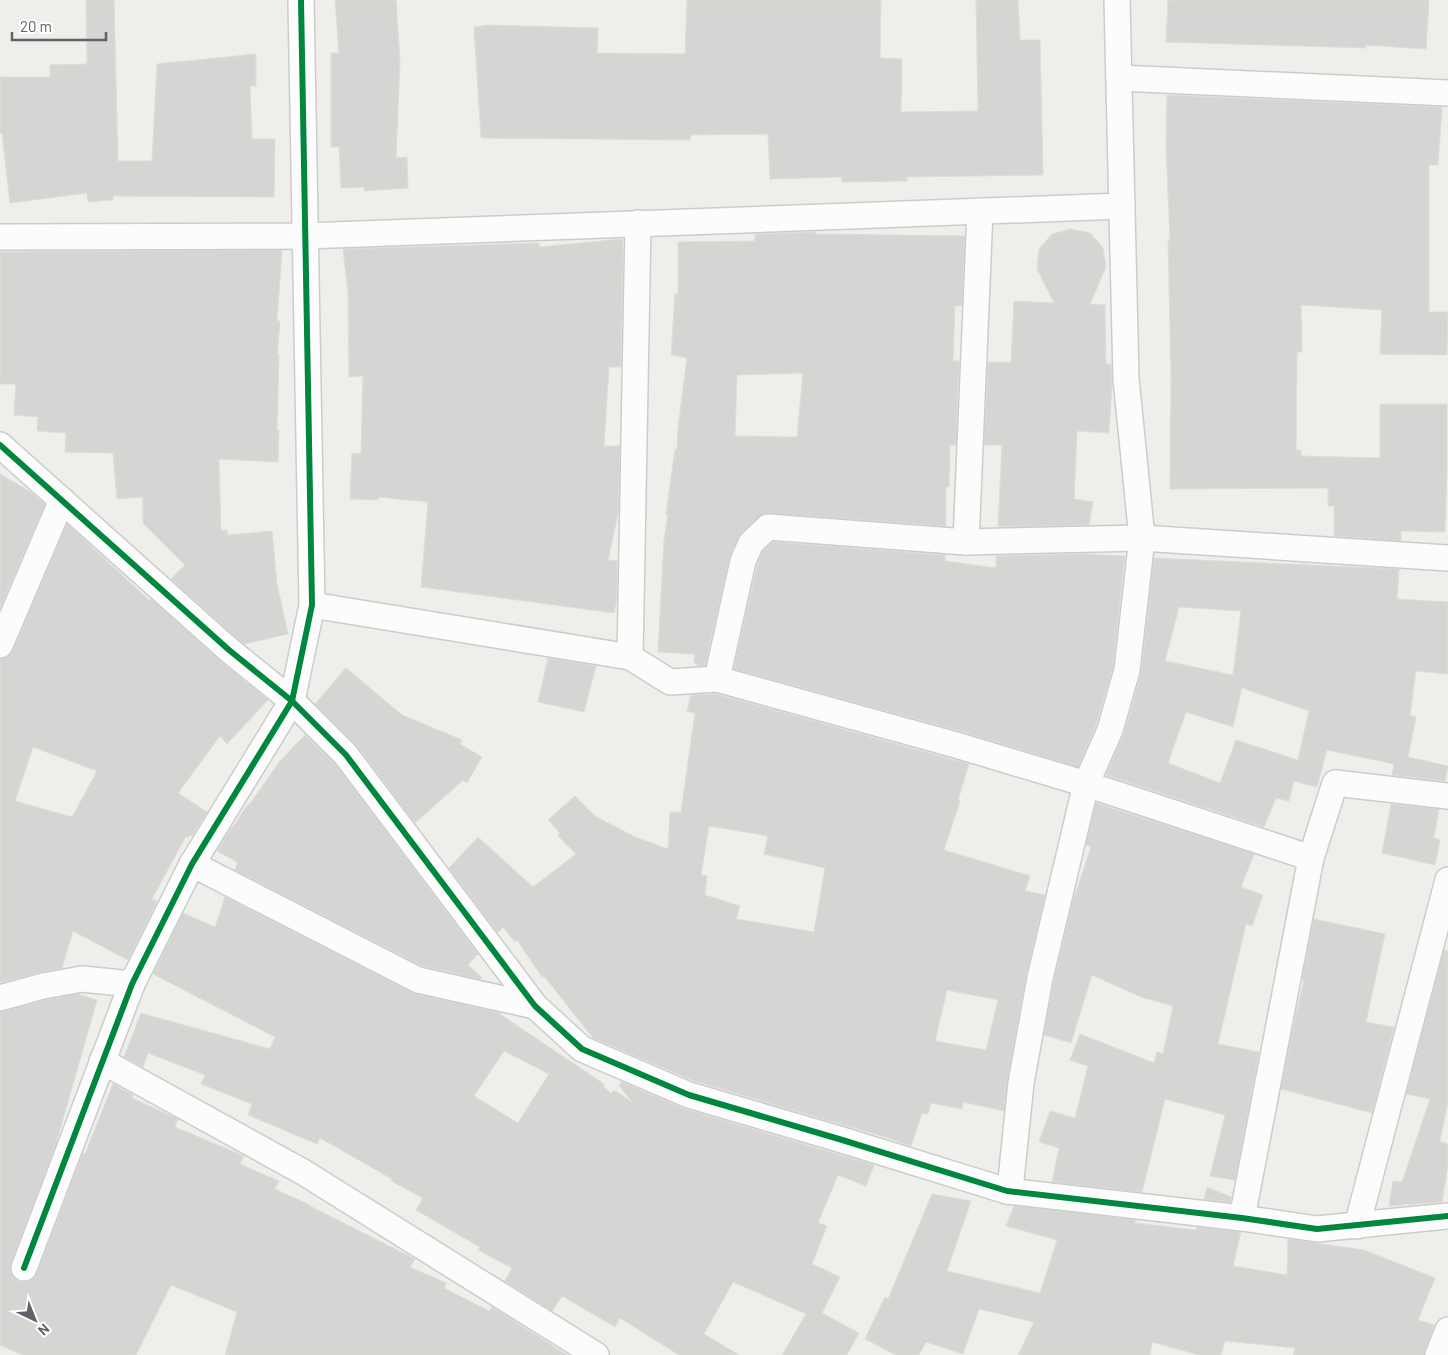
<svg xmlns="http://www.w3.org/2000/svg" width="1448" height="1355" viewBox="0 0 1448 1355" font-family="Barlow,sans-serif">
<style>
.building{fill:#d6d5d3;stroke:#deddd9;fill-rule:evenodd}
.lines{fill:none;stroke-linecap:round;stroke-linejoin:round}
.street-casing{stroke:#cbcccc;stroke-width:28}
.street{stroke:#fdfcfc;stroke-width:25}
.cycleway-casing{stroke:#fff;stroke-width:9}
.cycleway{stroke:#00873e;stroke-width:6}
</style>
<rect width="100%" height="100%" fill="#efeeea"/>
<g class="building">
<path d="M86,0H114L118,161H152L157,64L256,54V86H250L252,139H275L274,197L113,196V200L88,202L87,193L10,203L2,133H0V77H50V65L87,64Z"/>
<path d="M335,0H396L400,61L396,158L407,157L408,188L364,191V187L341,188L339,147H331V53H339Z"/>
<path d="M687,0H881L880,58L902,59L901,112L978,111L976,0H1018L1020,40H1040L1043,175L907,177V181L842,182V177L770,179L768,134L691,135L690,140L481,138L474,27L490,25L598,28L597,53L685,54Z"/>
<path d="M1168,0H1429L1426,49L1366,45V48L1166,42Z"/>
<path d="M1167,95L1442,107L1438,165H1429V312H1448L1447,355L1380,354L1382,310L1301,305L1302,352H1297L1296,450H1301V456L1380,458V404H1447V470L1445,532L1401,531V541L1334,536V506H1328V488L1170,489L1171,377L1168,241H1170L1166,146Z"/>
<path d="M1071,229L1090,233L1103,248L1106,267L1090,304L1105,305L1106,364L1111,365L1112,385L1109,433L1077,431L1074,499L1093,502L1089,525L998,527L1002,445H984L988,362H1011L1014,301L1054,303L1037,269L1039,249L1052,234Z"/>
<path d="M816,232V234L965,236L962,306H955L953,361H959L956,445H950L949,487H946V526L769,513L763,514L741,533L730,555L705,665L697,666V663H694L695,654L658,652L664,540L668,515L666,514L675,449H677L678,428L687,358L671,355L675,294H678V242L755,241V234ZM803,373L797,437L735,436L737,375Z"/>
<path d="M622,239L623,250L621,367H609L604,446H620L618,514L608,560L617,561V597L614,613L421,587L428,502L378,497V500L350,499L352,453L361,454L363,376L349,377L348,294L343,249L539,243V247Z"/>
<path d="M282,250L277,321H280L277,355H279L277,430H279L278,462L219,459L221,531L227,530V535L272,531L277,584L288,634L244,644L171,579L185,565L143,523V497L117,499L113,453L65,452L66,433L37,431L38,417L14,415L16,384H0V252Z"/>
<path d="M0,474L29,491L45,504L0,608Z"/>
<path d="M67,524L150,601L151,599L220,661L268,700L227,744L220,736L178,793L207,812L192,836L190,835L188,838L186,836L152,899L157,901L128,960L73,931L62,968L39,972L0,983V659L8,657L13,651ZM33,747L97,771L72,817L15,801Z"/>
<path d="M773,542L945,555V561L996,568V556L1083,554L1125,556L1113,667L1096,725L1078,767L960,731L734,669L757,566L763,551Z"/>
<path d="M1154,558L1399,569L1397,599L1448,602V674L1416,671L1410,715L1416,717L1408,757L1448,766L1445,781L1392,775L1394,764L1327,750L1317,787L1294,781L1289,801L1276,798L1264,827L1106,775L1124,734L1141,674ZM1179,607L1241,611L1233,675L1165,661ZM1242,688L1309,711L1298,760L1236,740L1220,783L1168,763L1186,712L1233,727Z"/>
<path d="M548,658L596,666L584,712L538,702Z"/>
<path d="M346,668L402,715L462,740L460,744L482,757L467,783L463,780L415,823L357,746L315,704Z"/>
<path d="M716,694L969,764L958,800L960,801L944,850L1030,876L1025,891L1045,895L1026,975L1007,1081L1004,1111L963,1102L962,1109L931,1103L928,1114L922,1113L911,1146L885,1137L694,1081L593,1038L544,976L542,977L517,940L515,942L503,927L498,933L449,868L478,837L533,887L576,854L558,836L560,833L548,820L575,796L595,816L635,837L668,849L670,812H681L695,713L687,711L691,695ZM709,826L768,836L764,854L825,868L814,932L736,919L740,906L705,895L707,876L701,875ZM947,990L998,1000L986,1050L935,1041Z"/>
<path d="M305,735L335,764L478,954L468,965L482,978L480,979L423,966L235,870L237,862L217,851L232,827H233L248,804L249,805L280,761Z"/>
<path d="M1096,803L1254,854L1241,887L1263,895L1252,926L1246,924L1218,1044L1259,1052L1235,1180L1210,1176L1225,1115L1165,1099L1142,1192L1052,1182L1059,1148L1039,1142L1050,1111L1075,1118L1088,1066L1070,1060L1080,1034L1154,1063L1157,1052L1163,1054L1173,1006L1141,997L1092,975L1071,1043L1044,1035L1054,981L1073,901L1091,847L1086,845Z"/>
<path d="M1391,804L1439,809L1434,838L1440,840L1435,865L1382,853Z"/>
<path d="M225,897L412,993L497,1012L604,1084L603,1086L611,1093L614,1090L632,1102L619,1085L622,1082L685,1109L874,1165L866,1186L838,1175L818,1223L827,1226L812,1264L840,1277L822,1313L859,1333L847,1355H782L806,1314L733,1282L704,1334L739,1355H679L620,1318L615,1327L562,1296L552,1311L505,1281L512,1268L478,1250L480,1247L416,1210L423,1198L391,1181L392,1179L320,1138L317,1144L248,1115L252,1104L201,1084L205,1075L148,1053L143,1067L124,1057L141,1013L270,1049L275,1037L153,974L183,913L215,927ZM504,1051L549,1074L518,1123L474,1096Z"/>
<path d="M1314,919L1385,934L1366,1022L1394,1027L1372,1113L1281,1089L1296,1014L1304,981L1302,980Z"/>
<path d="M1444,950L1448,951V1102L1440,1141L1448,1144V1164L1442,1202L1389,1206L1393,1181L1402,1182L1430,1099L1406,1094Z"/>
<path d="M77,994L97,1000L56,1144L11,1263L10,1271L13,1277L19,1282H27L33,1279L37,1273L83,1153L85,1154L113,1084L133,1095L132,1098L178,1119L175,1127L244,1156L240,1164L279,1181L275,1189L308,1204V1205L415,1259L410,1267L446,1283L444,1288L489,1311L492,1307L567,1355H225L237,1312L171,1285L136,1355H22L0,1345V1012L46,1000Z"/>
<path d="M1207,1187L1231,1197L1230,1202L1204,1199Z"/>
<path d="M932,1194L971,1201L947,1271L1040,1293L1057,1240L1006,1226L1014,1206L1135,1220V1223L1196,1230L1197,1227L1241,1232L1233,1266L1287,1275L1288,1239L1364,1250L1435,1278L1418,1320L1434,1325L1424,1355H1293L1295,1348L1225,1341L1221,1355H1199L1152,1342L1150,1355H1018L1034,1322L979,1309L963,1354L926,1342L919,1355H896L865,1339L885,1297L888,1299Z"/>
</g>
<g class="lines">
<defs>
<g id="street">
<path d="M1119,78L1448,93"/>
<path d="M0,237L305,236L1122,206"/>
<path d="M0,445L229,650L292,701L346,755L535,1006L582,1049L689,1095L839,1139L1007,1191L1242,1218L1317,1229L1448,1216"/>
<path d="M966,542L980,211"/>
<path d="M312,605L630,657L670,682L717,679L956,745L1086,784L1311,858"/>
<path d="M0,645L62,500"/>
<path d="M630,657L638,223"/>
<path d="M717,679L743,561L751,543L768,527L966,542L1142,538L1448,558"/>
<path d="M192,864L418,980L535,1006"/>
<path d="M0,998L43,986L82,979L132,984"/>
<path d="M102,1061L303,1172L596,1355"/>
<path d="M1007,1191L1010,1189L1021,1083L1040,978L1086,784L1110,730L1127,670L1142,538L1126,379L1117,0"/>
<path d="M1242,1218L1311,858L1335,783L1448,796"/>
<path d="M1357,1226L1448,880"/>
<path d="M24,1268L132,984L192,864L292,701L312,605L301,0"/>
<path d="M1438,1355L1448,1330"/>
</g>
</defs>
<use href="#street" class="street-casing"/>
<use href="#street" class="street"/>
<defs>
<g id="cycleway">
<path d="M0,445L229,650L292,701L346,755L535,1006L582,1049L689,1095L839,1139L1007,1191L1242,1218L1317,1229L1448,1216"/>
<path d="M24,1268L132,984L192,864L292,701L312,605L301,0"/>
</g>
</defs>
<use href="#cycleway" class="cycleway-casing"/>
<use href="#cycleway" class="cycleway"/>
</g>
<g transform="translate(35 1320) rotate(137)" stroke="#ffffff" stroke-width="4" paint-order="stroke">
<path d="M0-4L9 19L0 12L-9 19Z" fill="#5f6368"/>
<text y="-8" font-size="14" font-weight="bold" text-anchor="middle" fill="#5f6368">N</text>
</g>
<path d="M12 32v8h94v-8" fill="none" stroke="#5f6368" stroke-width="2.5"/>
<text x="20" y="32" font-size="15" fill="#5f6368" stroke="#ffffff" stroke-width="4" paint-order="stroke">20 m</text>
</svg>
